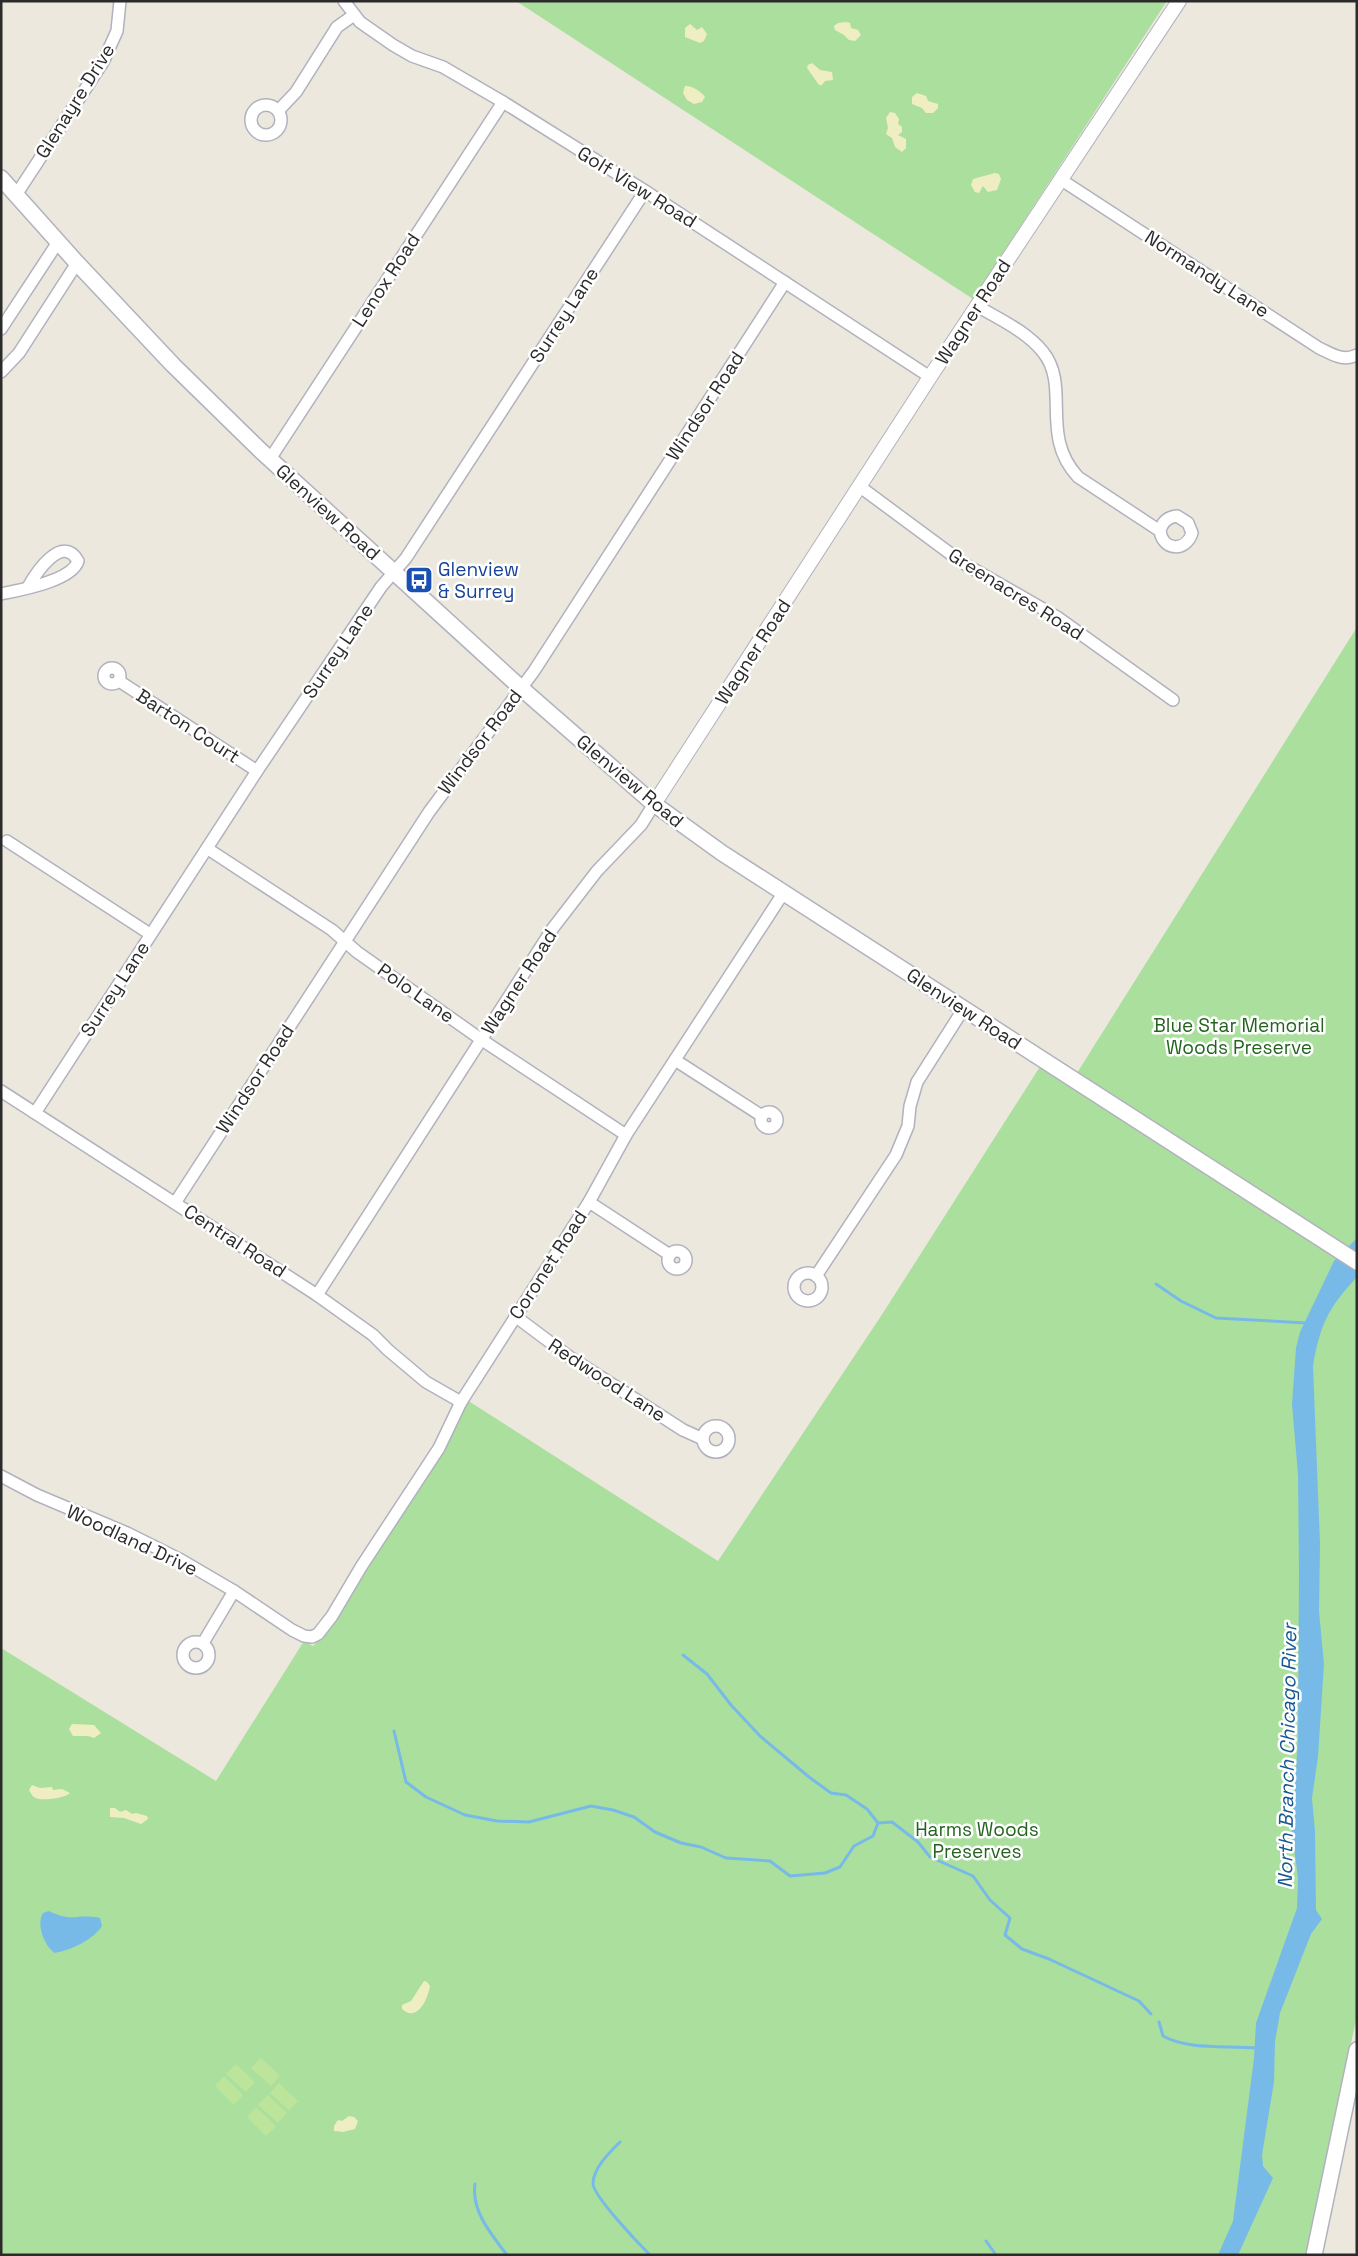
<svg xmlns="http://www.w3.org/2000/svg" width="1358" height="2256" viewBox="0 0 1358 2256" font-family="'Space Grotesk',sans-serif">
<style>
.green{fill:#abdf9e}
.sand{fill:#efeec3}
.pitch{fill:#bce59b}
.water{fill:#78bae7}
.lines{fill:none;stroke-linecap:round;stroke-linejoin:round}
.stream{stroke:#78bae7;stroke-width:3}
.minor-casing{stroke:#b1b2be;stroke-width:14}
.tertiary-casing{stroke:#b1b2be;stroke-width:16}
.secondary-casing{stroke:#b1b2be;stroke-width:18}
.minor{stroke:#fff;stroke-width:11}
.tertiary{stroke:#fff;stroke-width:14}
.secondary{stroke:#fff;stroke-width:15}
.labels{text-anchor:middle;dominant-baseline:central;stroke-width:5;stroke-linejoin:round;paint-order:stroke}
.street-label{font-size:19px;fill:#2b2b2b;stroke:#fff}
.transit-label{font-size:19px;fill:#164399;stroke:#fff;text-anchor:start}
.park-label{font-size:19px;fill:#24641f;stroke:#fff}
.water-label{font-size:20px;font-style:italic;fill:#165894;stroke:#fff}
</style>
<rect width="100%" height="100%" fill="#ece8de"/>
<g class="green">
<path d="M516,1H1167L973,299Z"/>
<path d="M1357,627V1253L1077,1073Z"/>
<path d="M1041,1065L1357,1270V2015L1307,2255H1V1648L216,1781L304,1641L313,1646L325,1634L335,1620L467,1400L718,1561L883,1313Z"/>
</g>
<g class="sand">
<path d="M846,22L850,23L851,28L858,30L861,35L855,41L849,40L844,35L835,30L834,26L838,23Z"/>
<path d="M690,24L697,30L702,27L707,34L704,41L700,43L685,37V28Z"/>
<path d="M812,63L820,70L832,72L833,80L825,81L822,85H819L807,68L808,65Z"/>
<path d="M685,86C691,85 702,92 705,97L702,102L694,104L687,100L683,93Z"/>
<path d="M917,93L926,96L928,101L938,104V108L933,113H926L922,108L912,104V97Z"/>
<path d="M890,112L895,113L899,119L898,124L902,127V132L898,135L906,139V148L902,152L895,147L892,138L886,134L888,128L886,118Z"/>
<path d="M995,173L999,174L1001,179L997,190L988,192L983,186L979,193L975,192L971,185L973,179Z"/>
<path d="M72,1724L94,1725L101,1733L94,1738L88,1736H73L69,1729Z"/>
<path d="M32,1785L40,1788L52,1787L53,1790L62,1789L70,1793C65,1798 40,1802 34,1797C33,1797 30,1792 29,1790Z"/>
<path d="M110,1808H115L120,1812L126,1810L132,1814L136,1813L147,1816L148,1819L141,1824L124,1818L110,1817Z"/>
<path d="M424,1981L427,1982L430,1986C428,1998 418,2023 402,2009V2005L411,2001Z"/>
<path d="M349,2116L354,2117L358,2121L355,2129L343,2132L334,2131V2126L338,2120L342,2121Z"/>
</g>
<g class="pitch">
<path d="M261,2058L280,2076L271,2086L251,2068Z"/>
<path d="M236,2064L255,2082L246,2092L226,2074Z"/>
<path d="M224,2076L243,2095L234,2105L215,2086Z"/>
<path d="M279,2083L298,2101L289,2111L270,2093Z"/>
<path d="M268,2095L287,2113L278,2123L258,2105Z"/>
<path d="M256,2107L276,2126L266,2136L247,2117Z"/>
</g>
<g class="water">
<path d="M1357,1238V1277C1328,1308 1320,1325 1313,1366L1320,1543L1319,1611L1324,1664L1318,1757L1312,1798L1315,1831L1316,1910L1322,1919L1311,1934L1280,2013L1275,2042L1274,2082L1262,2155L1263,2166L1273,2178L1238,2255H1218L1233,2221L1254,2058L1256,2023L1297,1908L1298,1878L1292,1832L1298,1739L1299,1571L1298,1475L1292,1404L1296,1348L1300,1332L1334,1261Z"/>
<path d="M49,1911C73,1923 78,1913 100,1918L102,1926C93,1940 71,1950 55,1953C44,1946 36,1924 43,1913Z"/>
</g>
<g class="lines">
<g class="stream">
<path d="M1156,1284L1181,1301L1216,1318L1306,1323"/>
<path d="M683,1655L707,1674L731,1705L760,1736L809,1777L831,1793L846,1795L867,1809L878,1823"/>
<path d="M394,1731L406,1782L426,1797L465,1815L497,1821L529,1822L591,1806L613,1810L634,1817L655,1832L681,1843L701,1847L726,1858L770,1861L790,1876L825,1873L840,1867L854,1846L873,1836L878,1823L892,1822L918,1842L930,1857L973,1876L990,1900L1010,1918L1005,1935L1022,1949L1049,1959L1139,2001L1151,2014"/>
<path d="M1159,2022L1163,2036C1191,2051 1226,2045 1258,2048"/>
<path d="M620,2142C610,2152 594,2167 593,2183C592,2195 640,2245 650,2255"/>
<path d="M475,2184C471,2211 491,2234 507,2255"/>
<path d="M986,2241L996,2255"/>
</g>
<defs>
<g id="minor">
<path d="M344,1L360,22L393,45L412,56L443,67L503,102L645,191L930,377"/>
<circle cx="266" cy="120" r="15"/>
<path d="M278,111L296,92L337,27L354,15"/>
<path d="M1060,179L1319,348C1332,354 1343,362 1357,355"/>
<path d="M16,195L103,62L117,31L120,1"/>
<path d="M977,306C999,319 1026,331 1043,352C1071,387 1039,435 1078,477L1160,531C1163,551 1186,552 1192,533L1188,523L1177,516C1168,517 1162,522 1160,531"/>
<path d="M1,329L58,242"/>
<path d="M1,372L19,353L77,263"/>
<path d="M270,459L503,102"/>
<path d="M859,486L963,563L1057,617L1173,700"/>
<path d="M1,594C20,590 72,581 78,561C62,533 36,573 28,587"/>
<circle cx="112" cy="676" r="8"/>
<path d="M119,681L257,771"/>
<path d="M7,841L150,934"/>
<path d="M208,849L332,930L357,952L482,1040L626,1135"/>
<path d="M675,1060L762,1116"/>
<path d="M1,1091L317,1295L373,1335L388,1350L426,1382L461,1402"/>
<circle cx="769" cy="1120" r="8"/>
<path d="M35,1113L257,771L381,587L406,558L645,191"/>
<path d="M589,1202L670,1255"/>
<path d="M175,1203L429,812L534,671L785,282"/>
<circle cx="677" cy="1260" r="9"/>
<circle cx="808" cy="1287" r="14"/>
<path d="M816,1276L896,1155L908,1126L910,1106L917,1082L964,1008"/>
<path d="M317,1295L553,928L597,871L641,825L654,804"/>
<path d="M515,1316L571,1358L683,1430L703,1439"/>
<circle cx="716" cy="1439" r="13"/>
<path d="M1,1476L37,1495L127,1533L181,1560L234,1591L292,1630L304,1636L312,1637L318,1634L332,1616L361,1567L439,1448L461,1402L589,1202L626,1135L784,892"/>
<circle cx="196" cy="1655" r="13"/>
<path d="M203,1643L234,1591"/>
</g>
<path id="tertiary" d="M654,804L930,377L1179,1"/>
<g id="secondary">
<path d="M1,178L77,263L173,365L261,451L521,688L654,804L722,853L1357,1262"/>
<path d="M1314,2255L1357,2050"/>
</g>
</defs>
<use href="#minor" class="minor-casing"/>
<use href="#tertiary" class="tertiary-casing"/>
<use href="#secondary" class="secondary-casing"/>
<use href="#minor" class="minor"/>
<use href="#tertiary" class="tertiary"/>
<use href="#secondary" class="secondary"/>
</g>
<defs>
<symbol id="bus-square" viewBox="-11 -11 22 22"><rect x="-9" y="-9" width="18" height="18" rx="4" fill="#1a4fb4" stroke="#fff"/><path d="M-5-6H5V4H4V6H2V4H-2V6H-4V4H-5ZM-3.5-4V0h7V-4ZM-3.5 1.2v1.5H-2V1.2ZM2 1.2v1.5H3.5V1.2Z" fill="#fff"/></symbol>
</defs>
<g fill-rule="evenodd">
<use href="#bus-square" x="403" y="564" width="32" height="32"/>
</g>
<g class="labels">
<g class="street-label">
<text transform="translate(75 101) rotate(-58)">Glenayre Drive</text>
<text transform="translate(637 187) rotate(32)">Golf View Road</text>
<text transform="translate(1207 274) rotate(33)">Normandy Lane</text>
<text transform="translate(386 280) rotate(-57)">Lenox Road</text>
<text transform="translate(973 312) rotate(-57)">Wagner Road</text>
<text transform="translate(564 315) rotate(-57)">Surrey Lane</text>
<text transform="translate(705 406) rotate(-57)">Windsor Road</text>
<text transform="translate(328 512) rotate(42)">Glenview Road</text>
<text transform="translate(1016 594) rotate(32)">Greenacres Road</text>
<text transform="translate(338 651) rotate(-56)">Surrey Lane</text>
<text transform="translate(753 652) rotate(-57)">Wagner Road</text>
<text transform="translate(188 726) rotate(33)">Barton Court</text>
<text transform="translate(480 742) rotate(-53)">Windsor Road</text>
<text transform="translate(630 781) rotate(40)">Glenview Road</text>
<text transform="translate(519 982) rotate(-57)">Wagner Road</text>
<text transform="translate(115 989) rotate(-57)">Surrey Lane</text>
<text transform="translate(416 993) rotate(35)">Polo Lane</text>
<text transform="translate(964 1009) rotate(33)">Glenview Road</text>
<text transform="translate(255 1079) rotate(-57)">Windsor Road</text>
<text transform="translate(235 1241) rotate(33)">Central Road</text>
<text transform="translate(548 1265) rotate(-57)">Coronet Road</text>
<text transform="translate(607 1380) rotate(33)">Redwood Lane</text>
<text transform="translate(132 1540) rotate(25)">Woodland Drive</text>
</g>
<g class="transit-label">
<text x="438" y="569">Glenview<tspan x="438" dy="22">&amp; Surrey</tspan></text>
</g>
<g class="park-label">
<text x="1239" y="1025">Blue Star Memorial<tspan x="1239" dy="22">Woods Preserve</tspan></text>
<text x="977" y="1829">Harms Woods<tspan x="977" dy="22">Preserves</tspan></text>
</g>
<g class="water-label">
<text transform="translate(1287 1756) rotate(-89)">North Branch Chicago River</text>
</g>
</g>
<rect width="1358" height="2256" fill="none" stroke="#2b2b2b" stroke-width="5"/>
</svg>
